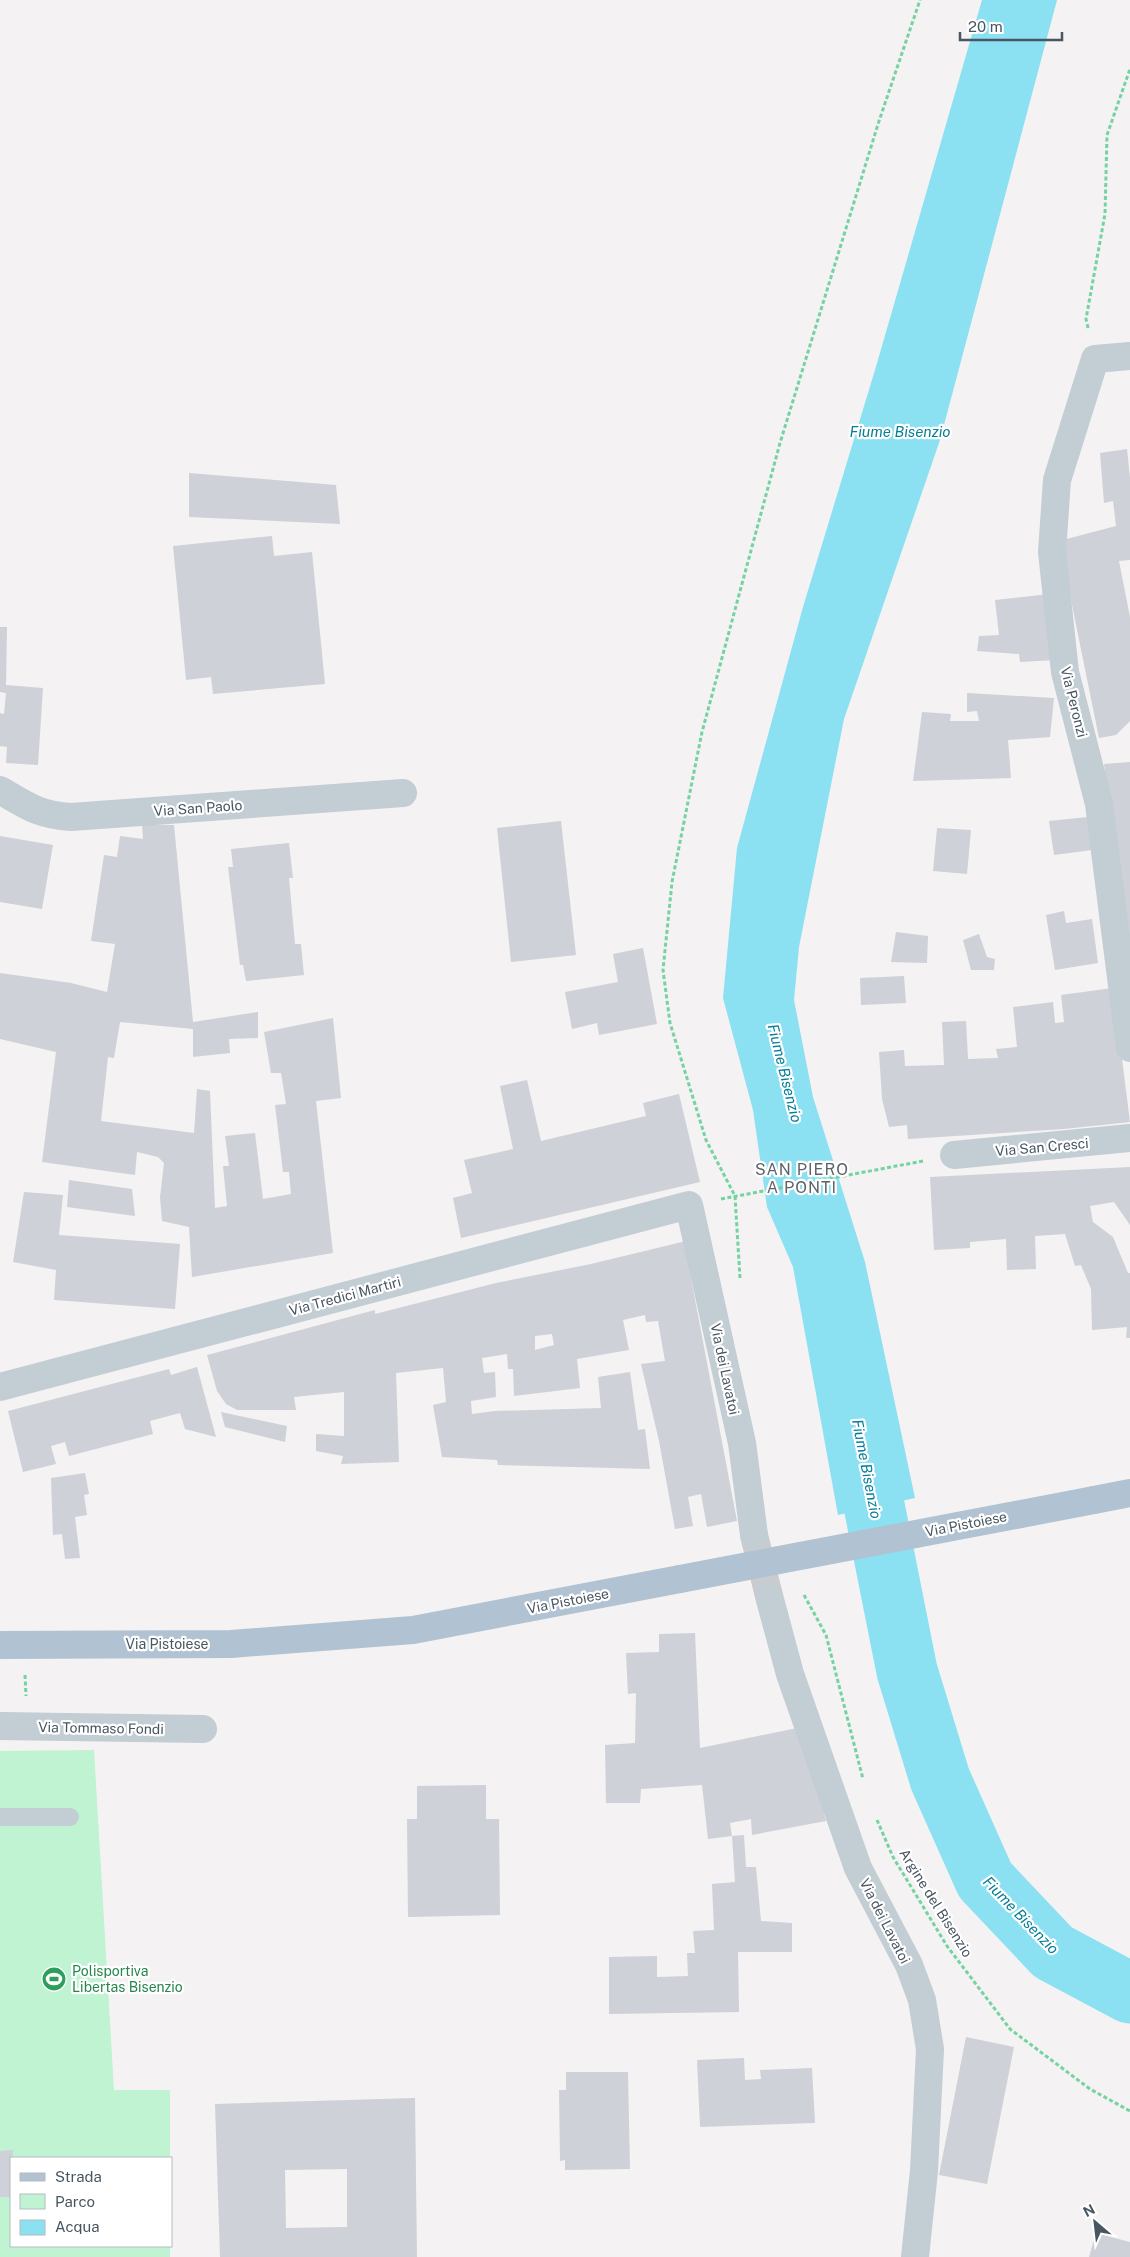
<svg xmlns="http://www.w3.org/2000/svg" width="1130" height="2257" viewBox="0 0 1130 2257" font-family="'Public Sans',sans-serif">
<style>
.green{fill:#c0f3d2}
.water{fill:#8be0f2}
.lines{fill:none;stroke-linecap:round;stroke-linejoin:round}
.river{stroke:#8be0f2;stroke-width:61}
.building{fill:#ced1d7;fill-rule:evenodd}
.minor-tunnel{stroke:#c9cbce;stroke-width:28;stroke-dasharray:28 14;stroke-linecap:butt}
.path{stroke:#75d3a2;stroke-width:3;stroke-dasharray:4 2.5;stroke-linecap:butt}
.service{stroke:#c2cdd4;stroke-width:18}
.minor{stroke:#c2cdd4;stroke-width:28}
.primary{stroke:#b1c2d2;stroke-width:28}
.primary-bridge{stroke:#b1c2d2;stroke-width:28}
.labels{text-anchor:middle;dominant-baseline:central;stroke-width:4.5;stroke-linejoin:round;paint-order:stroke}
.street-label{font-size:14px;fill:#485661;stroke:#fff}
.leisure-label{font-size:14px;fill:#27864d;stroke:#fff;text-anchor:start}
.water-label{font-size:15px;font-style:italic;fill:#077e97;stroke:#fff}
.quarter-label{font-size:16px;letter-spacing:1px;fill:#5e6368;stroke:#fff}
</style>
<rect width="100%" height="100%" fill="#f4f2f2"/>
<path class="green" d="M94,1750L114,2090H170V2158H11V2246H170V2257H0V1751Z"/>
<path class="water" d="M982,0H1057L940,440L844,719L799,947L794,1000L813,1097L865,1262L915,1498L838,1515L793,1267L767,1207L753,1110L723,998L737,848L803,607L875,370Z"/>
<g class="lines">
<path class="river" d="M858,1425L907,1671L940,1779L985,1880L1053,1952L1130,1993"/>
</g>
<g class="building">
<path d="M1127,449L1130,478V560L1119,561L1130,617V721L1116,735L1099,738L1059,541L1116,526L1113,501L1104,503L1100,453Z"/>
<path d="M189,473L336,485L340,524L189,517Z"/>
<path d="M272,536L274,556L312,552L325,684L213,694L211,677L186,680L173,546Z"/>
<path d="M1049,594L1056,660L1020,662L1019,654L977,651L979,636L999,635L995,600Z"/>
<path d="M0,627H7L6,685L43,688L38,765L6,763L7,747L0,746V713L4,714L6,693L0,692Z"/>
<path d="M967,693L1054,698L1050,737L1008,740L1011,778L913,781L922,712L951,714L950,721H979L977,711L967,712Z"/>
<path d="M1130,762V964L1104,764Z"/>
<path d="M1088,817L1092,850L1054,855L1049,821Z"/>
<path d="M561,821L576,955L511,962L497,828Z"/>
<path d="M142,825H174L193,1022L258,1012V1038L229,1039L230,1053L193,1057V1029L120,1022L114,1058L108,1057L101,1121L194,1133L197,1089L210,1091L215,1208L227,1206L223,1166H229L225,1136L255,1133L263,1199L291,1194L289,1172H283L275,1105L286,1104L281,1073H271L264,1032L333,1018L341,1098L316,1101L333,1253L192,1277L189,1227L162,1221L160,1197L164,1163L158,1157L137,1152L135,1175L42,1162L56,1052L0,1039V973L71,983L107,992L115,944L91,941L104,855L117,857L120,836L143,839Z"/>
<path d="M937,828L971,830L967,874L933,871Z"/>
<path d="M0,836L53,845L42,909L0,902Z"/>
<path d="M289,843L293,878H289L295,944H301L304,975L246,981L243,965H240L228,867H233L231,849Z"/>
<path d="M1064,911L1066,923L1092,919L1098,963L1055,970L1046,915Z"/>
<path d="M896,932L928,936L927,963L891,962Z"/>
<path d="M979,934L987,957L995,959L994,970H971L963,940Z"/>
<path d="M643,948L657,1024L599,1035L597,1023L572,1029L565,992L618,982L613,954Z"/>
<path d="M904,976L906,1003L861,1005L860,978Z"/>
<path d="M1113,988L1130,1122L1064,1129L908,1139L907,1125L889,1127L882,1099L879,1052L904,1050L905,1066L944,1065L942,1022L966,1021L968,1059L998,1058L996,1049L1017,1047L1013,1007L1053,1002L1055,1023L1064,1022L1061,995Z"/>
<path d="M527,1080L541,1141L646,1116L643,1103L679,1094L700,1182L461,1238L453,1198L472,1193L464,1160L513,1149L500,1086Z"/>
<path d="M1130,1167V1225L1114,1202L1090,1206L1093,1222L1113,1237L1128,1273H1130V1338H1126L1127,1327L1092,1330L1091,1289L1081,1265L1075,1266L1065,1234L1035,1236L1036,1269L1007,1270L1006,1239L970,1242V1248L934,1250L930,1177Z"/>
<path d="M69,1180L132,1189L135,1216L67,1207Z"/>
<path d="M24,1192L63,1195L59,1235L180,1244L175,1309L54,1300L56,1270L13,1262Z"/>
<path d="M686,1241L690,1273L737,1521L707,1527L701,1494L688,1497L693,1526L675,1529L659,1441L641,1364L665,1361L658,1321L646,1322L645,1315L623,1320L629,1350L577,1359L580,1388L514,1396L513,1369H508L507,1354L482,1358L484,1373L495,1372L496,1397L471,1401L472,1414L495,1411L601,1408L598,1377L630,1372L638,1430L645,1429L650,1469L498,1465L497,1460L442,1457L433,1405L446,1402L443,1368L396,1373L399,1462L341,1464L343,1456L316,1451V1434L344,1436V1392L294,1397L296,1410H237L226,1404L217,1391L207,1355L375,1310V1314L496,1283L591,1264ZM552,1334L554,1345L535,1350V1336Z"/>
<path d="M197,1367L216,1437L185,1429L180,1413L150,1421L153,1434L69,1456L65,1442L51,1446L56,1464L23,1472L8,1411L169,1369L171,1375Z"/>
<path d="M221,1412L287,1426L285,1442L225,1427Z"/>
<path d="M85,1473L89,1494L84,1495L87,1515L75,1517L80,1558L65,1559L62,1534L53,1535L51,1478Z"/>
<path d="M695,1633L700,1748L802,1727L826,1821L752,1835L751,1819L730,1823L732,1836L708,1839L702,1785L641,1789L640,1803H606L605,1745L635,1743L636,1693L628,1694L626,1653L659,1652V1634Z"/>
<path d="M486,1785V1819H499L500,1915L408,1917L407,1819H417V1786Z"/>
<path d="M744,1835L746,1867H756L761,1921L792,1923V1952H738L739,2012L609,2014V1957L657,1956V1977L688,1976L687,1953H695L693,1931L714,1930L712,1884L735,1882L732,1836Z"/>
<path d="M966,2037L1014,2047L987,2184L939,2175Z"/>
<path d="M744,2058L745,2080L761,2079L760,2070L812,2068L815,2123L700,2127L697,2060Z"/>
<path d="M566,2072H628L630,2169L565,2170V2160L560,2161L559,2090H566Z"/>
<path d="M415,2098L417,2257H220L215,2104ZM347,2169V2227L286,2228L285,2170Z"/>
<path d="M13,2150L11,2197H0V2151Z"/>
<path d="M1096,2233L1130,2242V2257H1089Z"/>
</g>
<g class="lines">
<path class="minor-tunnel" d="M754,1535L769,1596"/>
<g class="path">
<path d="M1088,328L1086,319L1105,214L1107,135L1130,69"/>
<path d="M721,1199L923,1161"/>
<path d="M740,1278L735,1196L706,1140L670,1023L663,970L672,882L702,732L780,443L879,121L920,0"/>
<path d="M804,1595L826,1635L863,1779"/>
<path d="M25,1675L26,1696"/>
<path d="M877,1820L893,1857L947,1946L1010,2029L1090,2089L1130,2111"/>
</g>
<path class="service" d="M0,1817H70"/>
<g class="minor">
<path d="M1130,356L1095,359L1057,480L1052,552L1065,672L1099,804L1130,1048"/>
<path d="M0,790C27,806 39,815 71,817L403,793"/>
<path d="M954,1155L1130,1138"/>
<path d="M0,1387L689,1205L742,1443L754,1535"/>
<path d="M769,1596L790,1674L858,1868L909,1965L922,2000L930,2049L924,2171L915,2257"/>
<path d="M0,1726L203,1729"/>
</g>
<g class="primary">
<path d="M1094,1500L1130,1493"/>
<path d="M0,1645L231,1644L413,1630L680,1579"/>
</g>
<path class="primary-bridge" d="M680,1579L1094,1500"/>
</g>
<defs>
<symbol id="stadium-disc" viewBox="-11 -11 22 22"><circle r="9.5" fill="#2e9e5b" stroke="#fff"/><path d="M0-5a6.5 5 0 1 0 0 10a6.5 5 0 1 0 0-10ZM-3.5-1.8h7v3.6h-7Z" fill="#fff"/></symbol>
</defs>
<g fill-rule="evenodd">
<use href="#stadium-disc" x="40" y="1965" width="28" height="28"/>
</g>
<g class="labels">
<g class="street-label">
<text transform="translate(1074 702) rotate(76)">Via Peronzi</text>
<text transform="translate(198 808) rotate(-4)">Via San Paolo</text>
<text transform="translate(1042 1147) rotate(-5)">Via San Cresci</text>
<text transform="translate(345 1296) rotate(-15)">Via Tredici Martiri</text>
<text transform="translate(725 1369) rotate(78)">Via dei Lavatoi</text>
<text transform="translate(966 1524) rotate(-11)">Via Pistoiese</text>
<text transform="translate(568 1601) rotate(-11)">Via Pistoiese</text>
<text x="167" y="1644">Via Pistoiese</text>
<text transform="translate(101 1728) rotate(1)">Via Tommaso Fondi</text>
<text transform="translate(936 1903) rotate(58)">Argine del Bisenzio</text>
<text transform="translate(885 1921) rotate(63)">Via dei Lavatoi</text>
</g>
<g class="leisure-label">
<text x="72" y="1971">Polisportiva<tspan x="72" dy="16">Libertas Bisenzio</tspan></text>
</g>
<g class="water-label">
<text x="900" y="431">Fiume Bisenzio</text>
<text transform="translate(785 1073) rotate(76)">Fiume Bisenzio</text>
<text transform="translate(867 1469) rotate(79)">Fiume Bisenzio</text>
<text transform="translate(1021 1915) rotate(46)">Fiume Bisenzio</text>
</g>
<g class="quarter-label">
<text x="802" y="1169">SAN PIERO<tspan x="802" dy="18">A PONTI</tspan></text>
</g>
</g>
<rect x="10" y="2157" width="162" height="90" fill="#ffffff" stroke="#b6bbc0"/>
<rect x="20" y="2173" width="25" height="8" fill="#b1c2d2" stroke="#b6bbc0"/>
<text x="55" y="2182" font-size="15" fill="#485661">Strada</text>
<rect x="20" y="2194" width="25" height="15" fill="#c0f3d2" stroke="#b6bbc0"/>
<text x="55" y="2207" font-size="15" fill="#485661">Parco</text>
<rect x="20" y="2220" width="25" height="15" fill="#8be0f2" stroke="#b6bbc0"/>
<text x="55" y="2232" font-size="15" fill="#485661">Acqua</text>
<g transform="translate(1095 2222) rotate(332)" stroke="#ffffff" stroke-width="4" paint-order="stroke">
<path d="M0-4L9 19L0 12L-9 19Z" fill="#485661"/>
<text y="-8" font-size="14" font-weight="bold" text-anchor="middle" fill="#485661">N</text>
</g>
<path d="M960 32v8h102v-8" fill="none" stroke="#485661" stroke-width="2.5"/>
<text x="968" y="32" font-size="15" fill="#485661" stroke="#ffffff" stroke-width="4" paint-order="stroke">20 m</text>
</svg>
